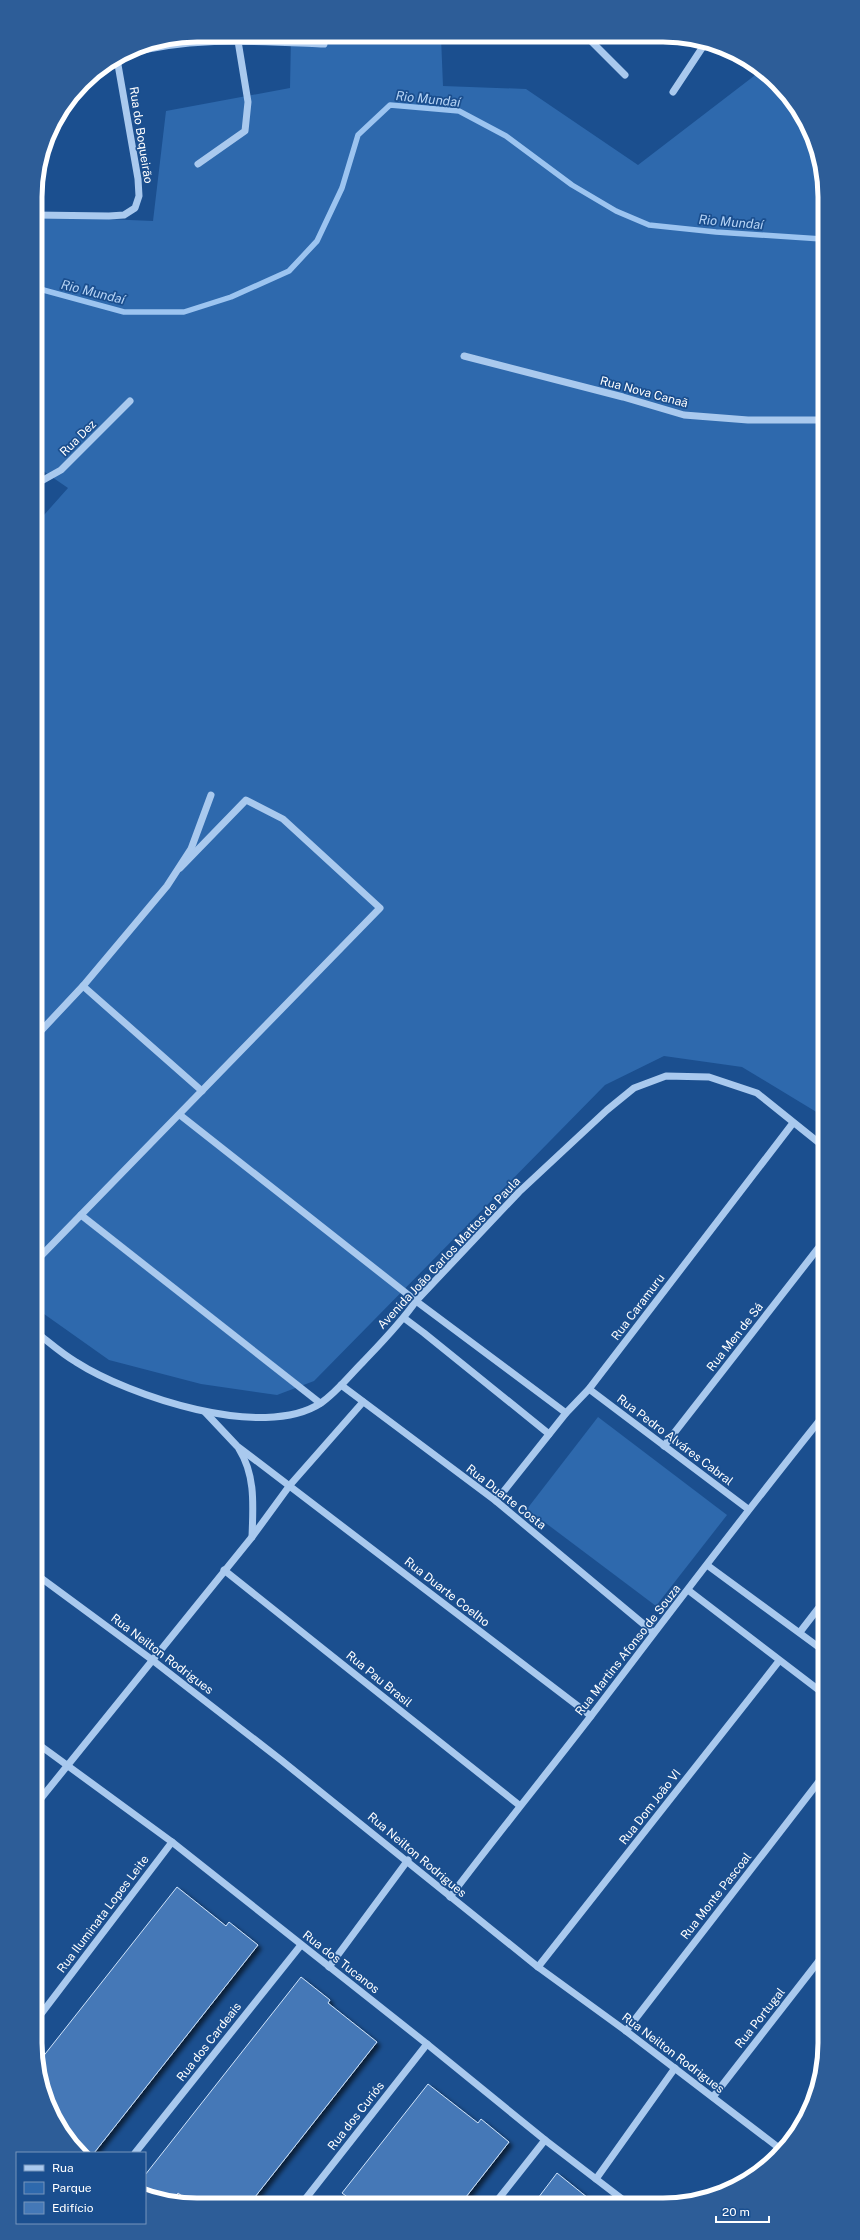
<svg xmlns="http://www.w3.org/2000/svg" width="860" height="2240" viewBox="0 0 860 2240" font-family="'Public Sans',sans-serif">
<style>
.green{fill:#2e69ad}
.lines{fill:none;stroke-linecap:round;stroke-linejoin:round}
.stream{stroke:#9cc4f0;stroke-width:5.5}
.building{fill:#4478b7;stroke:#cfe3fa;filter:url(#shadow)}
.minor{stroke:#a9c9ee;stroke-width:7}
.labels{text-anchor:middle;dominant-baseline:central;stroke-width:3.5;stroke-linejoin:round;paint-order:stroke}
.street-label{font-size:12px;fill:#fff;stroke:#1b4f8f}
.water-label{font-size:13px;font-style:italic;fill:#b5d3f5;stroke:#1b4f8f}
.rim{fill:none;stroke:#fff;stroke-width:5}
</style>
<defs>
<filter id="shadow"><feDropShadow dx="3.5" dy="3.5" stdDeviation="2" flood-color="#0009"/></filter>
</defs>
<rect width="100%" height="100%" fill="#1b4f8f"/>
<g class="green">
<path d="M291,36L441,37L443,86L526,89L638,165L754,76L759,69L777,82L803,116L822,165L823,1116L742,1067L664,1056L605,1085L314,1381L277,1395L201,1384L109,1360L37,1309L36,524L68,488L36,466L35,216L153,221L166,111L290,88Z"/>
<path d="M598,1417L727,1515L656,1606L527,1509Z"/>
</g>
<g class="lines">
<path class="stream" d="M36,288L124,312H184L231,297L289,271L317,241L342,188L358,135L390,105L459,111L506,136L572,185L616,211L649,225L716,232L822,239"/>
</g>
<g class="building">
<path d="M177,1887L226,1926L229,1922L258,1945L94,2153H79L57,2124L38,2075V2063Z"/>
<path d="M301,1977L330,2000L328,2003L377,2042L251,2202H190L178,2193L173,2200L168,2196L164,2201L145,2195V2175Z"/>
<path d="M428,2084L478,2123L481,2119L509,2142L462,2202H354L342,2193Z"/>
<path d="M557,2173L593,2202H535Z"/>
</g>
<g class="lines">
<g class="minor">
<path d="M587,37L625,75"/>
<path d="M123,55C189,36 255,41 324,44"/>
<path d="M673,92L706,42"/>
<path d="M198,164L245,131L248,102L238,41"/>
<path d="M35,215L109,216L124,215L135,208L139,196L138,179L117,59"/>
<path d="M464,356L623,397L684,415L748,420H822"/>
<path d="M36,484L61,470L130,401"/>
<path d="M83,986L202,1091"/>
<path d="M37,1035L83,986L167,886L191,849L211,795"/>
<path d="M180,1115L416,1301L566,1413"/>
<path d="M81,1215L320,1403"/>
<path d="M37,1260L380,908L283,819L246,800L180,868"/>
<path d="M404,1318L424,1333L549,1434"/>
<path d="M37,1333C50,1343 62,1354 76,1362C129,1396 263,1441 321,1403C337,1392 349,1376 362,1363C381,1343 400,1324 416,1301L519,1192L607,1110L634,1088L666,1076L709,1077L757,1093L823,1146"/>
<path d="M341,1385L496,1501L653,1632"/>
<path d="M589,1389L748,1509"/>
<path d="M205,1412L237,1446L591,1716"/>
<path d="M664,1446L823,1242"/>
<path d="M239,1449C256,1476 253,1507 252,1537"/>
<path d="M496,1501L566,1413L589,1389L793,1123"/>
<path d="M707,1565L824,1651"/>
<path d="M224,1570L519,1805"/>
<path d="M37,1575L151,1659L281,1760L538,1967L626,2031L783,2151"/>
<path d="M688,1590L824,1694"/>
<path d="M800,1632L824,1601"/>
<path d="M38,1744L172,1842L427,2044L545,2140L626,2202"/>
<path d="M38,1802L252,1537L290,1485L363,1402"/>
<path d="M450,1897C496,1836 544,1777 591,1716C668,1615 744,1514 824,1415"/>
<path d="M329,1967L408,1860"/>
<path d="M538,1967L779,1661"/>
<path d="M38,2018L172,1842"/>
<path d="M626,2031L824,1775"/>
<path d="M713,2097L825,1953"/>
<path d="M135,2153L301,1945"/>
<path d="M596,2179L675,2068"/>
<path d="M303,2202L427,2044"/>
<path d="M496,2202L545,2140"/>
</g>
</g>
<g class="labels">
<g class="street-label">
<text transform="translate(141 135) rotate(81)">Rua do Boqueirão</text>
<text transform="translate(644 392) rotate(15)">Rua Nova Canaã</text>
<text transform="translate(78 438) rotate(-45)">Rua Dez</text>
<text transform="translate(449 1253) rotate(-47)">Avenida João Carlos Mattos de Paula</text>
<text transform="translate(638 1307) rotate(-53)">Rua Caramuru</text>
<text transform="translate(735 1337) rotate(-52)">Rua Men de Sá</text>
<text transform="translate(675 1440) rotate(37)">Rua Pedro Alváres Cabral</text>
<text transform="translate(506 1497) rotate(38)">Rua Duarte Costa</text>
<text transform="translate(447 1592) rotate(38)">Rua Duarte Coelho</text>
<text transform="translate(628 1650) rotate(-52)">Rua Martins Afonso de Souza</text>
<text transform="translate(162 1654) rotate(37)">Rua Neilton Rodrigues</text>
<text transform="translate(379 1679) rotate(39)">Rua Pau Brasil</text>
<text transform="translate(650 1807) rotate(-52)">Rua Dom João VI</text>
<text transform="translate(417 1855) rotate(40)">Rua Neilton Rodrigues</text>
<text transform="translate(716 1896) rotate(-52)">Rua Monte Pascoal</text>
<text transform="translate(103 1914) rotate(-53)">Rua Iluminata Lopes Leite</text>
<text transform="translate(341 1962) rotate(38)">Rua dos Tucanos</text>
<text transform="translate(760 2018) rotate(-52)">Rua Portugal</text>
<text transform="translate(209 2042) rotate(-52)">Rua dos Cardeais</text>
<text transform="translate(673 2053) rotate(37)">Rua Neilton Rodrigues</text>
<text transform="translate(356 2116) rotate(-52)">Rua dos Curiós</text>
</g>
<g class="water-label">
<text transform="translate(428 99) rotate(6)">Rio Mundaí</text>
<text transform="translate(731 222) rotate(5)">Rio Mundaí</text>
<text transform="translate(93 292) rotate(14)">Rio Mundaí</text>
</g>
</g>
<path d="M0 0H860V2240H0ZM197 42H663A155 155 0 0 1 818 197V2043A155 155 0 0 1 663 2198H197A155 155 0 0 1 42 2043V197A155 155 0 0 1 197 42Z" fill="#2d5d98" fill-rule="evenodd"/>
<path class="rim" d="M197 42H663A155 155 0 0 1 818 197V2043A155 155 0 0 1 663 2198H197A155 155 0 0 1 42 2043V197A155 155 0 0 1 197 42Z"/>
<rect x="16" y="2152" width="130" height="72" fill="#1b4f8f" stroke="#7695bc"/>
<rect x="24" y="2165" width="20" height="6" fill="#a9c9ee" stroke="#7695bc"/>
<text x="52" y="2172" font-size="12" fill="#ffffff">Rua</text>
<rect x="24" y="2182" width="20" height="12" fill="#2e69ad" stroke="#7695bc"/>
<text x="52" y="2192" font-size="12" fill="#ffffff">Parque</text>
<rect x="24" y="2202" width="20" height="12" fill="#4478b7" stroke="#7695bc"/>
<text x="52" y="2212" font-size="12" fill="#ffffff">Edifício</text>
<path d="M716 2216v6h53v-6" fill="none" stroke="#ffffff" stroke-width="2"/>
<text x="722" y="2216" font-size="12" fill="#ffffff" stroke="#1b4f8f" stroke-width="3" paint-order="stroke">20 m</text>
</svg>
